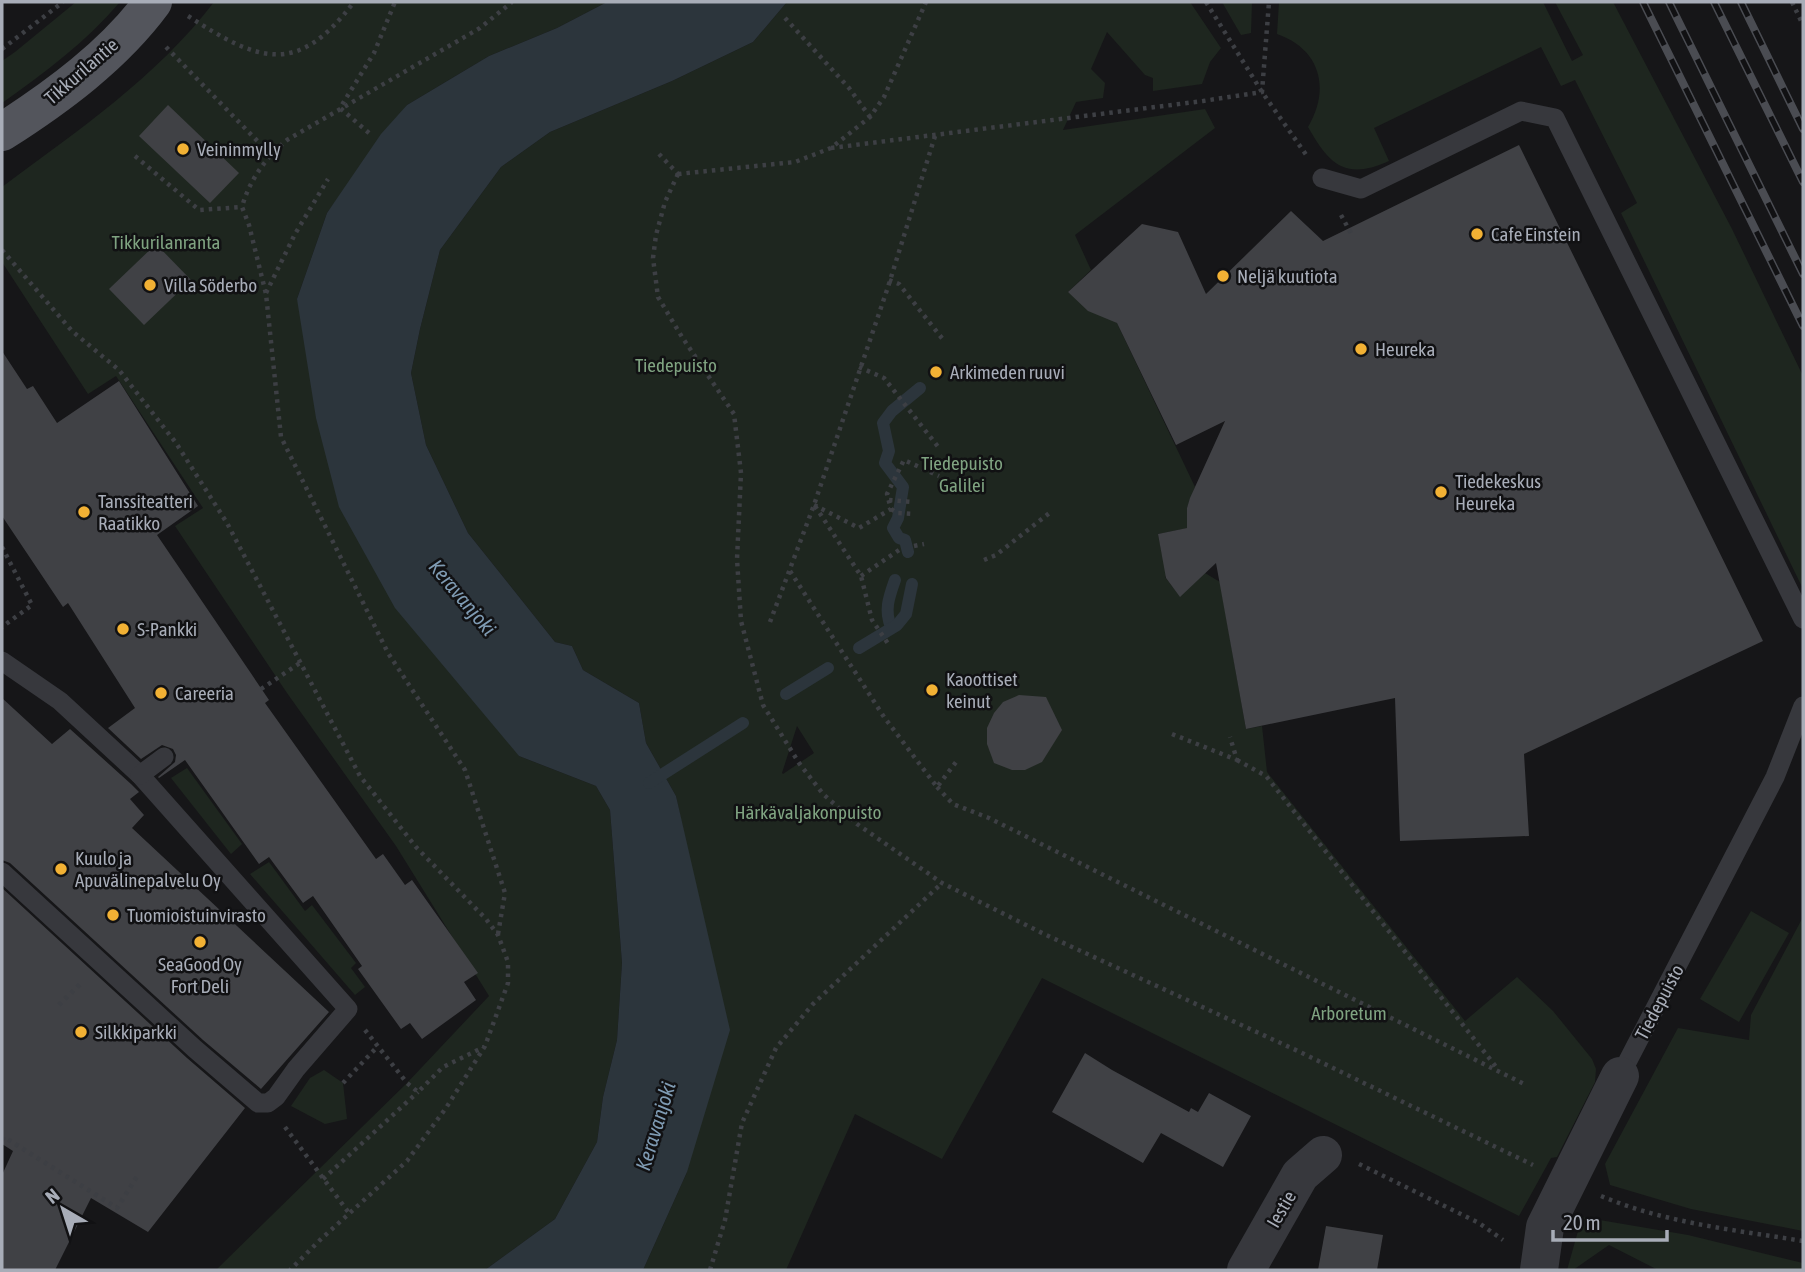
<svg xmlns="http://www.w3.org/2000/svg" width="1805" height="1272" viewBox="0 0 1805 1272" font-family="'Asap Condensed',sans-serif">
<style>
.green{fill:#1e261f;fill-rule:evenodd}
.water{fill:#2c353c}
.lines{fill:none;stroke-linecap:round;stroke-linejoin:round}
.stream{stroke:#2c353c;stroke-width:12}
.building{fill:#404145}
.path{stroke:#3d3f44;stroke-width:4.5;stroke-dasharray:3.5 5;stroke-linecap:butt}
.lane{stroke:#37383d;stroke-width:19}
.street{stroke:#37383d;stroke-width:38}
.primary{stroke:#53555c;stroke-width:38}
.rail-casing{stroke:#4a4c52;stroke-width:8}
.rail{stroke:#111113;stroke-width:5;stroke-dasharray:16;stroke-linecap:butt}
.poi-dot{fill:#f2b134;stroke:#111113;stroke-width:2.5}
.labels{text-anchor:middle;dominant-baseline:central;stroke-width:5;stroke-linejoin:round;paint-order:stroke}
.street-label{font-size:19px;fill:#a8adb8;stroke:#111113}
.poi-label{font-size:19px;fill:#a8adb8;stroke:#111113;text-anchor:start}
.park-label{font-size:19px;fill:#7fa381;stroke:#111113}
.water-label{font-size:21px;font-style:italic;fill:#7f9bb3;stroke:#111113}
</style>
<rect width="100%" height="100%" fill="#161618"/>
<g class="green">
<path d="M76,2H120C86,42 44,73 2,103V61L15,52Z"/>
<path d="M214,2H607L557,28L489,56L407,105L327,213L297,299L519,756L596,786L610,810L622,963L617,1040L603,1097L597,1142L555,1219L485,1270H216L407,1083L489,996L396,846L287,693L175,526L203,508L116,376L88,394L2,262V187C77,131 157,77 214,2Z"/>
<path d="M787,2H1190L1221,48L1210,62L1202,84L1153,91V78L1145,75L1107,32L1091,69L1105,83L1103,98L1076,102L1063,130L1205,109L1215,128L1075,235L1091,270L1068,292L1117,323L1195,487L1187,508L1188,528L1158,534L1162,554L1173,571L1165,577L1180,596L1205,573L1220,582L1246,729L1262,726L1267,772L1465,1021L1517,977L1553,1011L1592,1059L1596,1069L1595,1082L1557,1157L1551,1158L1519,1216L1042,978L942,1159L855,1114L786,1270H643L687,1172L688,853L676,796L646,743L639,703L583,670L572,646L555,642L468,533L426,445L411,373L420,329L440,250L501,167L550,132L672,81L753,42ZM797,726L814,753L783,774L782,773Z"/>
<path d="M1222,2H1252L1251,33L1241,35Z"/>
<path d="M1279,2H1543L1572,61L1583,55L1555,2H1613L1732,229L1803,376V589L1621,213L1637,203L1575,80L1561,86L1541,47L1374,128L1389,161C1345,181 1329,164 1308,127C1331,88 1320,49 1277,34Z"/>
<path d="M187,768L242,844L231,854L171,778Z"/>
<path d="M269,862L305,911L312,905L356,963L351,968L365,987L355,995L250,874Z"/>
<path d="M1751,911L1789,933L1739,1022L1700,999Z"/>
<path d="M1803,917V1231L1691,1209L1610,1185L1605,1164L1678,1028L1749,1040L1751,1015Z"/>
<path d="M324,1070L343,1083L347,1119L325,1124L291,1106L310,1078Z"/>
<path d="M1582,1217L1688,1235L1803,1263V1270H1658L1609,1245L1573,1270H1567Z"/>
</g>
<path class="water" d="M607,2H787L753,42L672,81L550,132L501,167L440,250L420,329L411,373L426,445L468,533L555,642L572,646L583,670L639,703L646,743L676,796L730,1030L687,1172L643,1270H485L555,1219L597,1142L603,1097L617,1040L622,963L610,810L596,786L519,756L395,608L339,507L316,418L297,299L327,213L381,134L407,105L489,56L557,28Z"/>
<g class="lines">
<g class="stream">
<path d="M908,552L905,540L899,538L893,528L898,518L903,487L885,463L889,451L883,423L892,411L920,388"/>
<path d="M891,627C884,610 889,597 895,580"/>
<path d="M859,648L897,625L906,614L912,584"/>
<path d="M786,694L828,668"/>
<path d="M649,783L743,723"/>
</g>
</g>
<g class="building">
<path d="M168,105L239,173L210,203L139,136Z"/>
<path d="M1519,145L1763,641L1524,754L1529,836L1400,841L1395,698L1246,729L1216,563L1180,597L1166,578L1158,534L1187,528V508L1190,498L1225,421L1176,445L1117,323L1088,311L1068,292L1142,224L1178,232L1206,294L1291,211L1323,241Z"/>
<path d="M156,244L191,280L144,325L109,289Z"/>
<path d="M2,351L27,389L33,386L57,423L119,381L198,506L157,535L269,700L265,703L376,859L383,854L405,885L412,880L478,973L464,982L476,1000L422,1039L410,1023L401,1029L358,969L362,966L313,896L303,903L269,857L259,864L185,760L159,778L158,777L175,762L176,755L173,749L162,745L141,759L108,728L135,708L68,603L63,607L2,516Z"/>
<path d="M1019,695L1046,697L1062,730L1042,762L1025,770H1012L994,763L987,744V728L994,713L1003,702Z"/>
<path d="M2,698L52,744L70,729L131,784L139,792L130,799L144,815L132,828L329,1012L261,1089L203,1040L10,863L2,860Z"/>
<path d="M2,888L187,1058L245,1108L148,1232L91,1198L55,1270H2V1175L13,1151L2,1144Z"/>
<path d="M1085,1053L1112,1070L1189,1112L1191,1108L1198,1112L1209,1093L1251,1116L1223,1167L1161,1133L1143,1163L1052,1112Z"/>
<path d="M1326,1226L1383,1235L1377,1270H1318Z"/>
</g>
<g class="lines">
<g class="path">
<path d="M1206,2L1262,92L1307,156"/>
<path d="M1792,2L1803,25"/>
<path d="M188,16C259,62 297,77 354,2"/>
<path d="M785,18L849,88L870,117"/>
<path d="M166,47L270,154"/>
<path d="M2,49L63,2"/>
<path d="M369,133L340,108L374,53L395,2"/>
<path d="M831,148L1203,101L1262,92L1269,2"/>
<path d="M659,154L678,174"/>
<path d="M135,156L199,210L242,207"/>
<path d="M678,174L665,202L656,235L653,258L658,297L682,337L734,414L741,473L737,559L741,621L763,705L799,763L823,794L857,824L942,883L1044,934L1300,1052L1533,1165"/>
<path d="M678,174L795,162L831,148L870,117L884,97L926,2"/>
<path d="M1341,215L1353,237"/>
<path d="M2,250L72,331L119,370L176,443L227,523L360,776L416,847L486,919L498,935L508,962V983L485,1046L446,1108L407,1161L320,1240L290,1270"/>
<path d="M889,280L899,284L945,342"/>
<path d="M266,293L295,234L328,179"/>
<path d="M859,367L884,378L939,448"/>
<path d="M889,500L913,502"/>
<path d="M814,505L859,528L891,509L887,494L904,460L939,476"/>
<path d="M815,506L861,576L872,620L889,645"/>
<path d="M891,509L897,513L914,514"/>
<path d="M914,546L924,544"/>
<path d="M2,547L32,605L2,627"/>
<path d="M984,560L996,555L1052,511"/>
<path d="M790,571L884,717L937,787L956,762"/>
<path d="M861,576L899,550"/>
<path d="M770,622L814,505L888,287L935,136"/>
<path d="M261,689L300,663"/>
<path d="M1172,734L1237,760L1230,737"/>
<path d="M1237,760L1266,776L1497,1068"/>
<path d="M937,787L953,804L989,818L1526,1085"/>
<path d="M498,934L505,893L465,770L388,653L281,437L266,294L249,225L242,207C249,181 266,157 287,140L480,28L512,2"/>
<path d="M59,1005L81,983"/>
<path d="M365,1030L407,1083L418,1092L443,1067L484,1047"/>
<path d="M343,1083L378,1046"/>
<path d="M285,1127L349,1213"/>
<path d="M2,1140L4,1137L117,1208L138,1175"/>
<path d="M1359,1164L1479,1223L1503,1240"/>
<path d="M323,1179L418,1092"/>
<path d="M1601,1196C1665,1223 1735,1230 1803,1241"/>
<path d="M710,1270L725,1220L742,1123L776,1048L813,1004L942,883"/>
</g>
<g class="lane">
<path d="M1322,178L1361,189L1521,111L1555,118L1803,619"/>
<path d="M2,661L60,701L140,775L348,1009L296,1069L276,1097L268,1103H258L195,1049L2,872"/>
<path d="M140,775L164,757"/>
<path d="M1620,1076L1775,777L1803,706"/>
</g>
<g class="street">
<path d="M1246,1270L1300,1175L1323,1155"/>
<path d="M1539,1270L1545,1227L1620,1076"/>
</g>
<path class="primary" d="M2,132C57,97 114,55 153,2"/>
<defs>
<g id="rail">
<path d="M1643,2L1803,326"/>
<path d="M1669,2L1803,274"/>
<path d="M1714,2L1803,182"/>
<path d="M1741,2L1803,129"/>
</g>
</defs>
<use href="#rail" class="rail-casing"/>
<use href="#rail" class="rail"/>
</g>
<g class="poi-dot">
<circle cx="183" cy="149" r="7"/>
<circle cx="1477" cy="234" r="7"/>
<circle cx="1223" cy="276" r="7"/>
<circle cx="150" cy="285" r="7"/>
<circle cx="1361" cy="349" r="7"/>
<circle cx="936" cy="372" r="7"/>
<circle cx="1441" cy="492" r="7"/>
<circle cx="84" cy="512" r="7"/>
<circle cx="123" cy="629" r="7"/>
<circle cx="932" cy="690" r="7"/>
<circle cx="161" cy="693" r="7"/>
<circle cx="61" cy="869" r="7"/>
<circle cx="113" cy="915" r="7"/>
<circle cx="200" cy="942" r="7"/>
<circle cx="81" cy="1032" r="7"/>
</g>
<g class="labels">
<g class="street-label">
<text transform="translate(81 71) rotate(-41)">Tikkurilantie</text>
<text transform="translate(1659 1002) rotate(-62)">Tiedepuisto</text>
<text transform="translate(1281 1209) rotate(-60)">Iestie</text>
</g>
<g class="poi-label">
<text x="197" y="149">Veininmylly</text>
<text x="1491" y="234">Cafe Einstein</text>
<text x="1237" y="276">Neljä kuutiota</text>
<text x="164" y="285">Villa Söderbo</text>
<text x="1375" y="349">Heureka</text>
<text x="950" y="372">Arkimeden ruuvi</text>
<text x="1455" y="481">Tiedekeskus<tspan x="1455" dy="22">Heureka</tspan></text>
<text x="98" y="501">Tanssiteatteri<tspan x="98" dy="22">Raatikko</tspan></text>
<text x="137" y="629">S-Pankki</text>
<text x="946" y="679">Kaoottiset<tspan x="946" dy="22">keinut</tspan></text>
<text x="175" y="693">Careeria</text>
<text x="75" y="858">Kuulo ja<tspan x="75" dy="22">Apuvälinepalvelu Oy</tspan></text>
<text x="127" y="915">Tuomioistuinvirasto</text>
<text x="200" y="964" text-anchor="middle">SeaGood Oy<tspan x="200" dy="22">Fort Deli</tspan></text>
<text x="95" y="1032">Silkkiparkki</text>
</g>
<g class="park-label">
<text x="166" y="242">Tikkurilanranta</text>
<text x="676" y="365">Tiedepuisto</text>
<text x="962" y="463">Tiedepuisto<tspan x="962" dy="22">Galilei</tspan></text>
<text x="808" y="812">Härkävaljakonpuisto</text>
<text x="1349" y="1013">Arboretum</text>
</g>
<g class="water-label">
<text transform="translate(463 597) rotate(50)">Keravanjoki</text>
<text transform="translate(655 1126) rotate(-73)">Keravanjoki</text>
</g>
</g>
<rect width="1805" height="1272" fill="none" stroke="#a8adb8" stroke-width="7"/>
<g transform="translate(63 1209) rotate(321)" stroke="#111113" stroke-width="5" paint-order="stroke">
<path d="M0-5L12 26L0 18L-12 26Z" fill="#a8adb8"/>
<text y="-10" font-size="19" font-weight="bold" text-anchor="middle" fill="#a8adb8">N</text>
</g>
<path d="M1553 1230v10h114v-10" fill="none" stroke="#a8adb8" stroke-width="3.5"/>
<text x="1563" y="1230" font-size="21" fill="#a8adb8" stroke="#111113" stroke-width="5" paint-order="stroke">20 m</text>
</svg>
